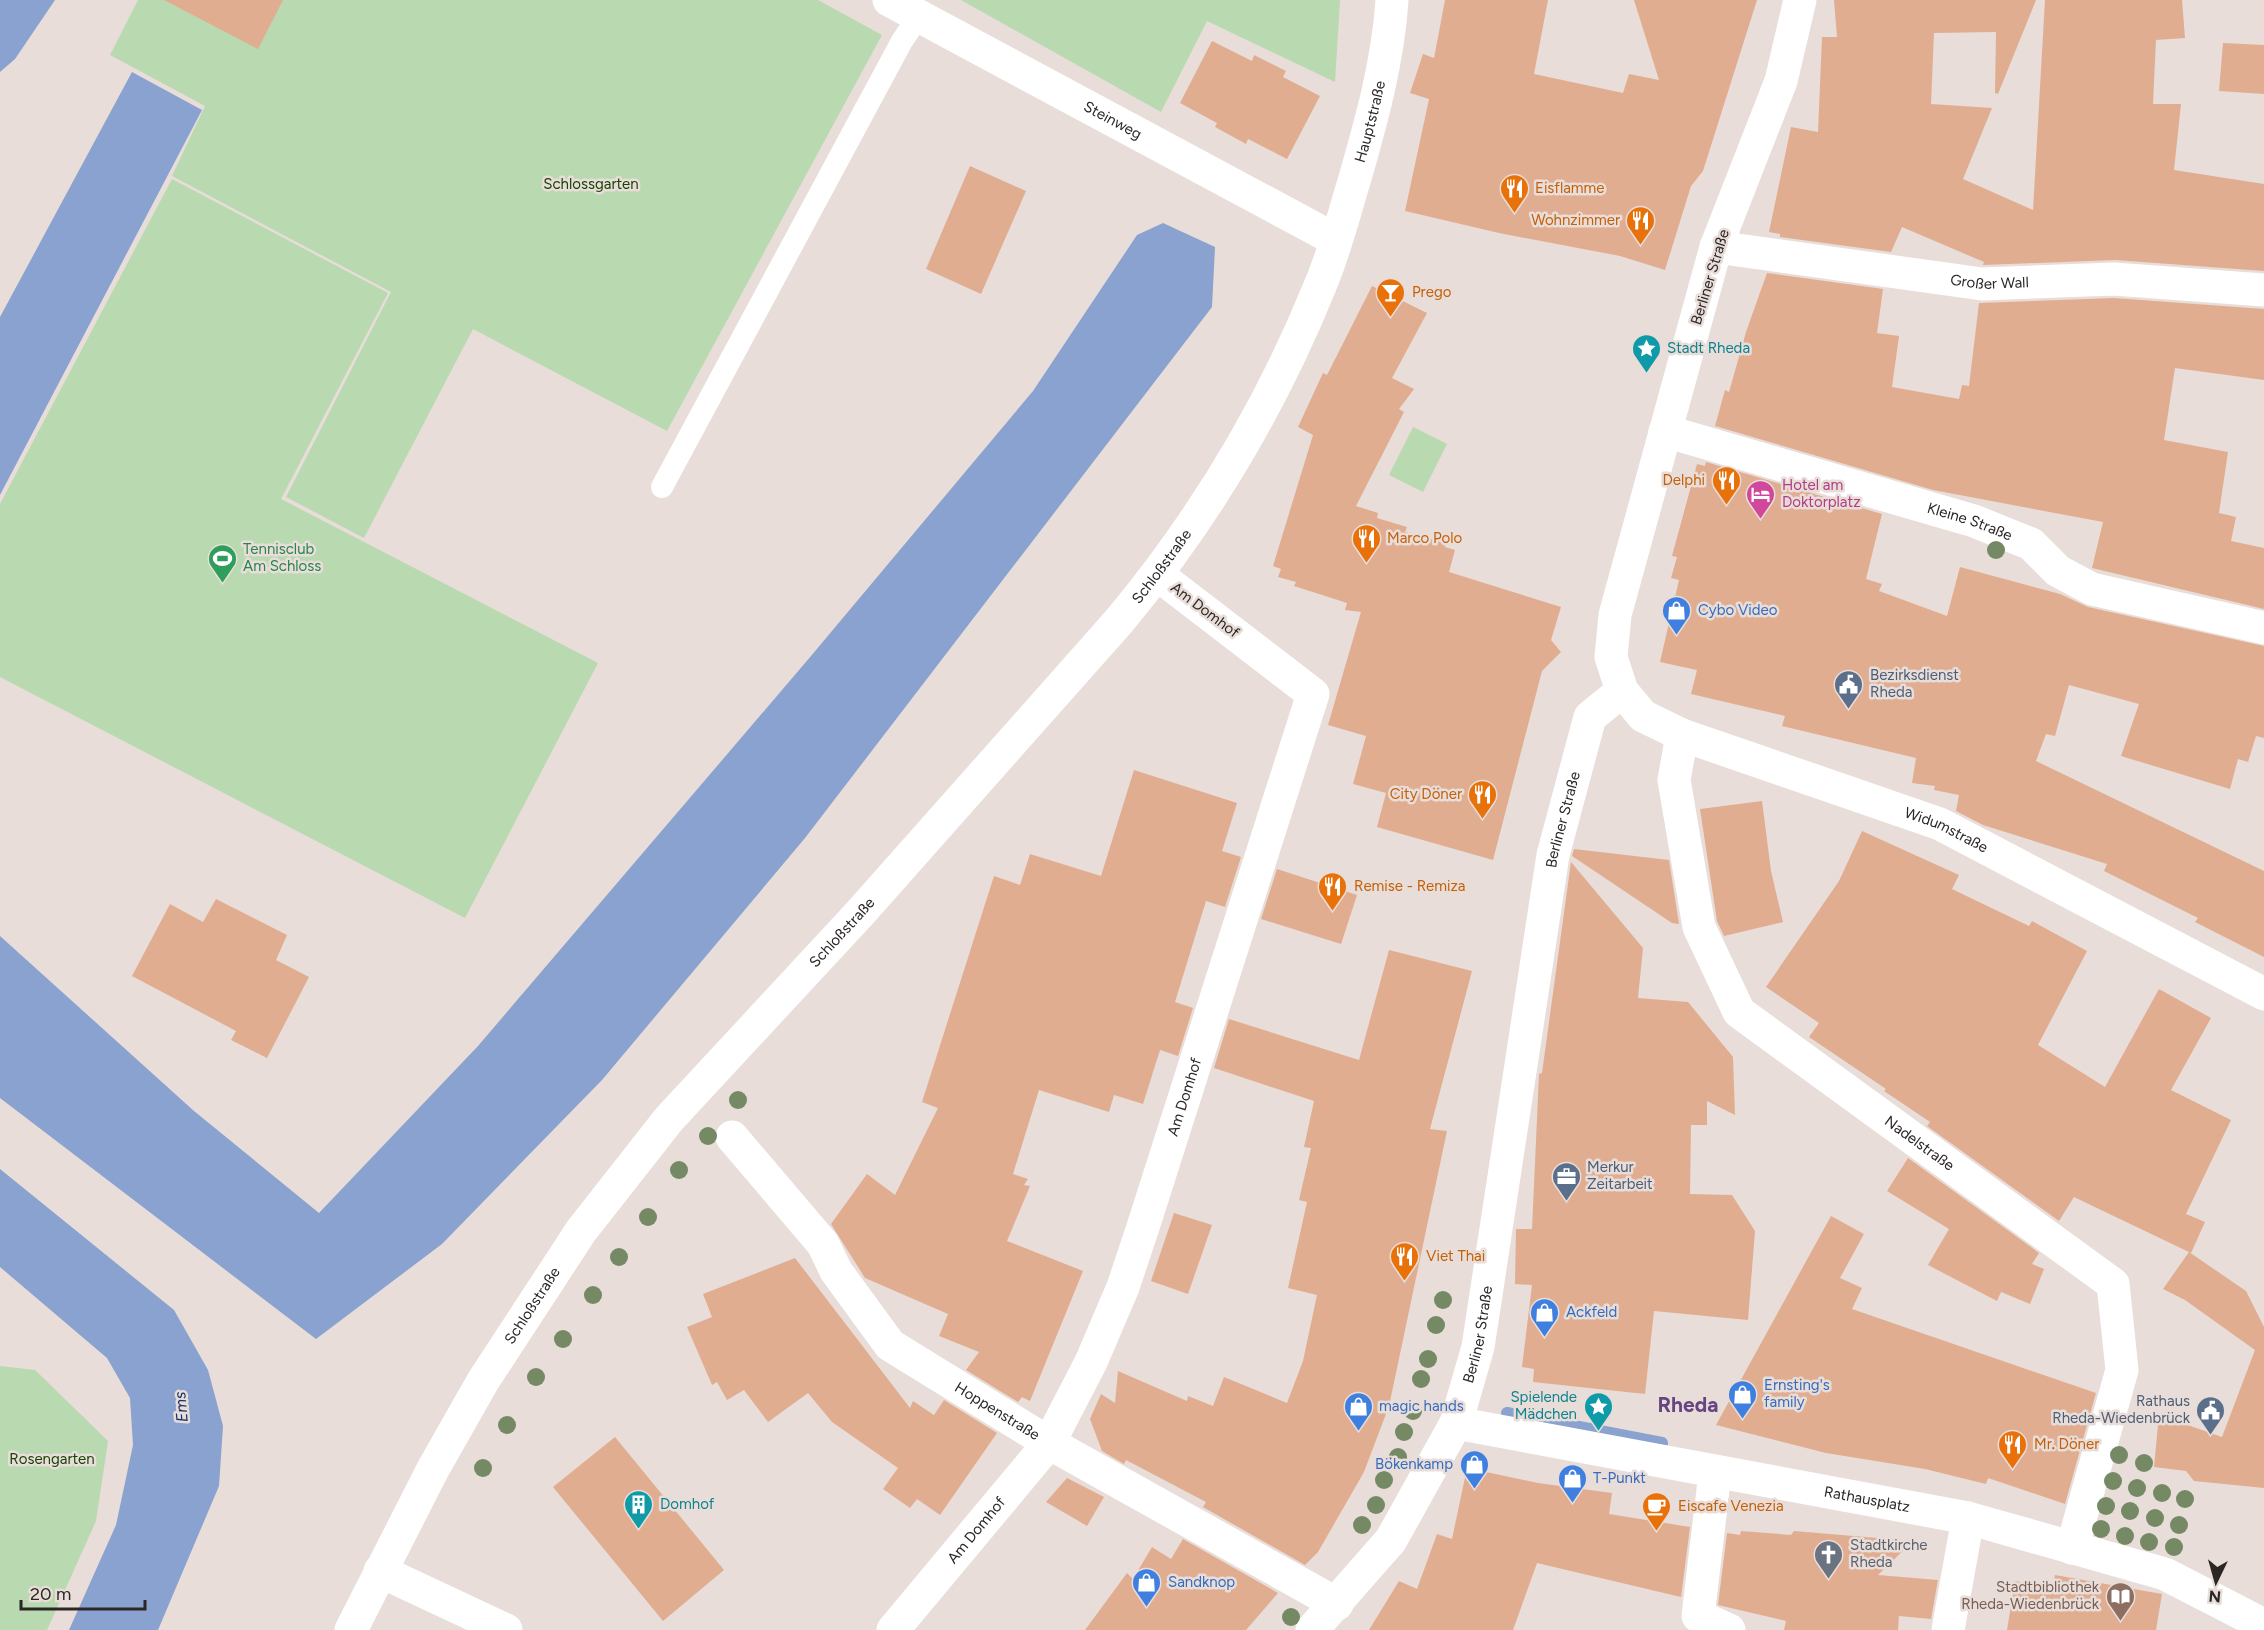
<svg xmlns="http://www.w3.org/2000/svg" width="2264" height="1630" viewBox="0 0 2264 1630" font-family="Figtree,sans-serif">
<style>
.green{fill:#b9d9b1}
.water{fill:#89a2cf}
.lines{fill:none;stroke-linecap:round;stroke-linejoin:round}
.stream{stroke:#89a2cf;stroke-width:12}
.building{fill:#e1ad91}
.lane{stroke:#fff;stroke-width:22}
.street{stroke:#fff;stroke-width:33}
.secondary{stroke:#fff;stroke-width:33}
.tree{fill:#748964}
.labels{text-anchor:middle;dominant-baseline:central;stroke-width:5;stroke-linejoin:round;paint-order:stroke}
.street-label{font-size:15px;fill:#2b2725;stroke:#e8ddd8}
.park-label{font-size:15px;fill:#164405;stroke:#e8ddd8}
.food-label{font-size:15px;fill:#c56008;stroke:#e8ddd8;text-anchor:start}
.culture-label{font-size:15px;fill:#0d838f;stroke:#e8ddd8;text-anchor:start}
.hotel-label{font-size:15px;fill:#b23c85;stroke:#e8ddd8;text-anchor:start}
.leisure-label{font-size:15px;fill:#27864d;stroke:#e8ddd8;text-anchor:start}
.shop-label{font-size:15px;fill:#366cbe;stroke:#e8ddd8;text-anchor:start}
.service-label{font-size:15px;fill:#4e5e75;stroke:#e8ddd8;text-anchor:start}
.worship-label{font-size:15px;fill:#5b616d;stroke:#e8ddd8;text-anchor:start}
.education-label{font-size:15px;fill:#785e54;stroke:#e8ddd8;text-anchor:end}
.water-label{font-size:16px;font-style:italic;fill:#163168;stroke:#e8ddd8}
.district-label{font-size:21px;font-weight:bold;fill:#674580;stroke:#e8ddd8}
</style>
<rect width="100%" height="100%" fill="#e8ddd8"/>
<g class="green">
<path d="M138,0H818L882,35L667,431L473,329L364,538L286,497L391,292L172,176L205,106L110,55Z"/>
<path d="M961,0H1340L1335,82L1207,21L1161,112Z"/>
<path d="M172,179L388,293L281,499L598,663L465,918L0,677V504Z"/>
<path d="M1413,427L1447,444L1423,492L1389,475Z"/>
<path d="M0,1366L35,1370L108,1441L96,1521L47,1630H0Z"/>
</g>
<g class="water">
<path d="M0,0H55L15,59L0,72Z"/>
<path d="M132,72L202,110L0,495V317Z"/>
<path d="M1163,223L1215,247L1212,307L805,838L602,1080L442,1244L316,1339L0,1098V936L194,1111L319,1213L478,1046L811,656L1033,391L1137,235Z"/>
<path d="M0,1169L174,1310L208,1370L223,1426L219,1486L158,1630H69L116,1525L133,1445L130,1398L107,1358L0,1267Z"/>
</g>
<g class="lines">
<path class="stream" d="M1507,1413L1662,1443"/>
</g>
<g class="building">
<path d="M164,0H283L258,49Z"/>
<path d="M1445,0H1548L1534,74L1623,93L1629,74L1659,80L1634,0H1757L1703,171L1691,186L1665,270L1620,256L1499,233L1405,211L1429,99L1410,93L1423,54L1434,58Z"/>
<path d="M1834,0H2036L1998,94L1995,93L1996,32L1934,33L1931,104L1992,108L1963,179L2033,210L2045,0H2182L2185,38L2156,40L2153,104H2181L2174,170L2264,184V271L2115,260L1983,265L1984,262L1902,227L1891,252L1780,237V234L1769,232L1791,127L1818,132L1822,37H1837Z"/>
<path d="M1212,41L1252,61L1254,55L1286,71L1283,77L1320,96L1287,159L1248,139L1246,144L1215,127L1217,123L1180,103Z"/>
<path d="M2223,43L2264,45V94L2219,91Z"/>
<path d="M970,166L1026,191L981,294L926,269Z"/>
<path d="M1767,273L1883,289L1877,333L1899,336L1892,387L1959,399L1962,385L1969,386L1979,303L2114,298L2264,309V380L2175,368L2164,440L2228,452L2219,513L2236,517L2231,541L2264,548V609L2092,568L2103,522L1933,490L1715,426L1725,390L1729,392L1746,332Z"/>
<path d="M1372,286L1427,313L1392,378L1414,389L1399,409L1404,412L1356,506L1378,513L1377,518L1407,527L1405,532L1446,543L1445,547L1455,550L1449,572L1561,607L1551,640L1561,652L1542,671L1493,860L1377,827L1386,793L1353,784L1366,736L1328,725L1361,612L1345,610L1347,603L1294,586L1296,582L1278,577L1281,569L1273,566L1313,435L1298,427L1323,373L1327,375Z"/>
<path d="M1706,462L1882,514L1866,579L1882,584L1879,591L1947,616L1960,567L2060,594L2088,607L2264,646V738L2256,736L2248,762L2238,759L2230,789L2121,756L2139,704L2069,685L2055,736L2046,734L2036,761L2264,871V957L2195,922L2198,918L2104,871L2107,864L1983,825L1956,811L1959,795L1934,790L1935,786L1912,783L1916,758L1782,726L1785,716L1691,694L1697,670L1660,662L1679,580L1671,578L1677,557L1672,556L1697,464L1705,466Z"/>
<path d="M1134,770L1237,803L1222,851L1241,857L1225,907L1206,901L1175,1002L1193,1008L1178,1056L1160,1050L1143,1104L1114,1095L1109,1112L1039,1090L1013,1174L1028,1179L1024,1185L1030,1186L1007,1241L1083,1271L1030,1401L1022,1397L1018,1402L966,1370L979,1352L939,1336L948,1314L865,1278L831,1224L867,1174L895,1195L938,1108L922,1102L994,876L1020,885L1030,854L1101,876Z"/>
<path d="M1762,801L1771,871L1783,922L1724,936L1717,921L1700,809Z"/>
<path d="M1862,831L1959,875L1952,889L2029,926L2032,921L2087,951L2038,1045L2105,1087L2159,989L2211,1018L2171,1090L2231,1120L2186,1214L2205,1222L2191,1253L2074,1197L2059,1221L1927,1126L1930,1122L1884,1091L1886,1089L1809,1037L1819,1023L1766,987L1839,881Z"/>
<path d="M1574,849L1669,860L1679,924L1672,923L1572,856Z"/>
<path d="M1571,862L1643,948L1638,998L1688,1002L1733,1057L1735,1115L1707,1101V1125H1691L1690,1194L1732,1195L1755,1231L1748,1320L1654,1311L1645,1394L1533,1382L1534,1369L1522,1367L1532,1285L1515,1284L1516,1229H1532L1539,1074L1542,1073Z"/>
<path d="M1277,869L1357,895L1341,944L1261,919Z"/>
<path d="M216,899L287,935L276,960L309,977L267,1058L231,1040L236,1031L132,976L170,904L203,922Z"/>
<path d="M1389,950L1472,971L1430,1129L1447,1131L1389,1406L1364,1472L1318,1552L1305,1565L1203,1507L1206,1502L1126,1460L1124,1464L1102,1451L1090,1419L1101,1394L1115,1403L1118,1371L1187,1401L1188,1396L1213,1406L1224,1377L1287,1403L1303,1361L1317,1295L1288,1288L1307,1202L1299,1200L1311,1148L1304,1147L1314,1101L1214,1068L1229,1019L1359,1060Z"/>
<path d="M1908,1158L2039,1253L2032,1264L2044,1269L2030,1304L2001,1292L1997,1301L1928,1265L1949,1229L1887,1191Z"/>
<path d="M1174,1213L1212,1225L1188,1294L1151,1281Z"/>
<path d="M1831,1216L1864,1234L1840,1278L1862,1288L1852,1309L2096,1393L2065,1504L1988,1478L1986,1484L1925,1469L1826,1453L1716,1425Z"/>
<path d="M2189,1252L2246,1291L2264,1327V1488L2194,1481L2186,1471L2154,1467L2159,1415L2222,1437L2255,1350L2185,1300L2163,1289Z"/>
<path d="M795,1258L910,1408L913,1401L934,1415L944,1400L997,1433L940,1515L917,1499L910,1508L883,1489L898,1468L832,1422L808,1393L768,1422L744,1390L727,1400L717,1382L712,1385L687,1327L712,1317L703,1294Z"/>
<path d="M615,1437L724,1570L663,1621L553,1487Z"/>
<path d="M1467,1468L1538,1483L1612,1493L1609,1514L1690,1527L1681,1597L1537,1563L1513,1630H1369L1399,1581L1417,1589L1437,1534L1452,1539Z"/>
<path d="M1067,1478L1104,1497L1087,1526L1046,1502Z"/>
<path d="M1741,1531L1791,1535L1794,1531L1913,1541L1878,1575L1938,1580L1931,1619L1899,1616L1898,1630H1784L1786,1621L1718,1605L1727,1533L1740,1535Z"/>
<path d="M1183,1539L1278,1593L1246,1630H1085L1127,1573L1133,1579L1152,1547L1171,1559Z"/>
<path d="M2055,1575L2162,1594L2156,1630H2007L2015,1581L2053,1588Z"/>
</g>
<g class="lines">
<path class="lane" d="M662,487L902,41L919,16"/>
<g class="street">
<path id="s1" d="M889,0L1336,240"/>
<path id="s2" d="M1800,0L1781,81L1716,247L1615,615L1611,657L1622,691L1643,716L1682,735L1940,824L2264,994"/>
<path id="s3" d="M1716,247L1982,284L2114,279L2264,290"/>
<path id="s4" d="M1665,431L1974,521L2031,544L2058,571L2092,589L2264,628"/>
<path id="s5" d="M1682,735L1674,780L1699,927L1739,1012L2113,1284L2122,1370L2072,1548"/>
<path id="s6" d="M732,1137L823,1244L836,1271L890,1345L1049,1443L1337,1604"/>
<path id="s7" d="M1456,1423L1968,1518L2165,1574L2264,1625"/>
<path d="M1715,1473L1698,1616L1729,1630"/>
<path d="M380,1571L506,1630"/>
<path id="s8" d="M893,1630L1049,1443L1091,1362L1123,1287L1144,1224L1313,694L1158,575"/>
<path id="s9" d="M1312,1630L1391,1540L1456,1423L1478,1347L1553,855L1590,717L1622,691"/>
<path d="M1948,1630L1968,1518"/>
</g>
<path class="secondary" id="s10" d="M351,1630L433,1469L483,1381L581,1231L669,1119L861,912L1120,620C1204,519 1271,407 1320,286C1335,251 1344,214 1355,178C1372,119 1388,61 1392,0"/>
</g>
<g class="tree">
<circle cx="1996" cy="550" r="9"/>
<circle cx="738" cy="1100" r="9"/>
<circle cx="708" cy="1136" r="9"/>
<circle cx="679" cy="1170" r="9"/>
<circle cx="648" cy="1217" r="9"/>
<circle cx="619" cy="1257" r="9"/>
<circle cx="593" cy="1295" r="9"/>
<circle cx="1443" cy="1300" r="9"/>
<circle cx="1436" cy="1325" r="9"/>
<circle cx="563" cy="1339" r="9"/>
<circle cx="1428" cy="1359" r="9"/>
<circle cx="536" cy="1377" r="9"/>
<circle cx="1421" cy="1379" r="9"/>
<circle cx="1413" cy="1411" r="9"/>
<circle cx="507" cy="1425" r="9"/>
<circle cx="1404" cy="1432" r="9"/>
<circle cx="2119" cy="1455" r="9"/>
<circle cx="1398" cy="1457" r="9"/>
<circle cx="2144" cy="1463" r="9"/>
<circle cx="483" cy="1468" r="9"/>
<circle cx="1384" cy="1480" r="9"/>
<circle cx="2113" cy="1481" r="9"/>
<circle cx="2137" cy="1488" r="9"/>
<circle cx="2162" cy="1493" r="9"/>
<circle cx="2185" cy="1499" r="9"/>
<circle cx="1376" cy="1505" r="9"/>
<circle cx="2106" cy="1506" r="9"/>
<circle cx="2130" cy="1511" r="9"/>
<circle cx="2155" cy="1518" r="9"/>
<circle cx="1362" cy="1525" r="9"/>
<circle cx="2179" cy="1525" r="9"/>
<circle cx="2101" cy="1529" r="9"/>
<circle cx="2125" cy="1536" r="9"/>
<circle cx="2149" cy="1542" r="9"/>
<circle cx="2174" cy="1547" r="9"/>
<circle cx="1291" cy="1617" r="9"/>
</g>
<defs>
<symbol id="restaurant-pin" viewBox="-11 -11 22 30"><path d="M0 17L-7.5 6A9.5 9.5 0 1 1 7.5 6Z" fill="#e8710a" stroke="#e8ddd8"/><path d="M-5-6h1v4h1v-4h1v4h1v-4h1v5L-1.5 .5V6h-2V.5L-5-1ZM5-6V6H3V1.5H1.5Q1.5-4 5-6Z" fill="#fff"/></symbol>
<symbol id="bar-pin" viewBox="-11 -11 22 30"><path d="M0 17L-7.5 6A9.5 9.5 0 1 1 7.5 6Z" fill="#e8710a" stroke="#e8ddd8"/><path d="M-6-5H6L.8 .8V4.5H3.5V6h-7V4.5H-.8V.8Z" fill="#fff"/></symbol>
<symbol id="sight-pin" viewBox="-11 -11 22 30"><path d="M0 17L-7.5 6A9.5 9.5 0 1 1 7.5 6Z" fill="#0f9aa8" stroke="#e8ddd8"/><path d="M0-6L1.8-2.2L6-1.7L2.9 1.2L3.7 5.4L0 3.3L-3.7 5.4L-2.9 1.2L-6-1.7L-1.8-2.2Z" fill="#fff"/></symbol>
<symbol id="hotel-pin" viewBox="-11 -11 22 30"><path d="M0 17L-7.5 6A9.5 9.5 0 1 1 7.5 6Z" fill="#d1479c" stroke="#e8ddd8"/><path d="M-6-4.5h1.5V1H6V5H4.5V3h-9V5H-6ZM-4 0a1.8 1.8 0 1 1 3.6 0ZM.5 0V-2.5h3Q6-2.5 6 0Z" fill="#fff"/></symbol>
<symbol id="stadium-pin" viewBox="-11 -11 22 30"><path d="M0 17L-7.5 6A9.5 9.5 0 1 1 7.5 6Z" fill="#2e9e5b" stroke="#e8ddd8"/><path d="M0-5a6.5 5 0 1 0 0 10a6.5 5 0 1 0 0-10ZM-3.5-1.8h7v3.6h-7Z" fill="#fff"/></symbol>
<symbol id="shop-pin" viewBox="-11 -11 22 30"><path d="M0 17L-7.5 6A9.5 9.5 0 1 1 7.5 6Z" fill="#3f7fe0" stroke="#e8ddd8"/><path d="M-5-2.5h2.3a2.7 3.5 0 0 1 5.4 0H5L5.5 6h-11ZM-1.5-2.5h3a1.5 2.3 0 0 0-3 0Z" fill="#fff"/></symbol>
<symbol id="civic-pin" viewBox="-11 -11 22 30"><path d="M0 17L-7.5 6A9.5 9.5 0 1 1 7.5 6Z" fill="#5c6f8a" stroke="#e8ddd8"/><path d="M-.6-6.5H3V-4.5H.6V-3L4-1V1h2V6H-6V1h2V-1L-.6-3ZM-1.2 2.5V6h2.4V2.5Z" fill="#fff"/></symbol>
<symbol id="office-pin" viewBox="-11 -11 22 30"><path d="M0 17L-7.5 6A9.5 9.5 0 1 1 7.5 6Z" fill="#5c6f8a" stroke="#e8ddd8"/><path d="M-6-3h4V-5.5h4V-3h4V5H-6ZM-1-4.5V-3h2v-1.5ZM-6 0V1H6V0Z" fill="#fff"/></symbol>
<symbol id="building-pin" viewBox="-11 -11 22 30"><path d="M0 17L-7.5 6A9.5 9.5 0 1 1 7.5 6Z" fill="#0f9aa8" stroke="#e8ddd8"/><path d="M-4-6H4V6H1V3H-1V6H-4ZM-2.5-4.3h1.7v1.8h-1.7ZM.8-4.3h1.7v1.8H.8ZM-2.5-1h1.7V.8h-1.7ZM.8-1h1.7V.8H.8Z" fill="#fff"/></symbol>
<symbol id="cafe-pin" viewBox="-11 -11 22 30"><path d="M0 17L-7.5 6A9.5 9.5 0 1 1 7.5 6Z" fill="#e8710a" stroke="#e8ddd8"/><path d="M-5.5-4.5H6V0H3Q3 3.5 0 3.5H-2.5Q-5.5 3.5-5.5 0ZM3-3.2v2h1.7v-2ZM-6 4.5H4V6H-6Z" fill="#fff"/></symbol>
<symbol id="church-pin" viewBox="-11 -11 22 30"><path d="M0 17L-7.5 6A9.5 9.5 0 1 1 7.5 6Z" fill="#6b7280" stroke="#e8ddd8"/><path d="M-1.2-6h2.4v3.5h3.3v2.4h-3.3V6h-2.4V-.1h-3.3v-2.4h3.3Z" fill="#fff"/></symbol>
<symbol id="library-pin" viewBox="-11 -11 22 30"><path d="M0 17L-7.5 6A9.5 9.5 0 1 1 7.5 6Z" fill="#8d6e63" stroke="#e8ddd8"/><path d="M-6-4Q-3-5.5-.7-3.5V5Q-3 3-6 4ZM6-4Q3-5.5 .7-3.5V5Q3 3 6 4Z" fill="#fff"/></symbol>
</defs>
<g fill-rule="evenodd">
<use href="#restaurant-pin" x="1498" y="172" width="33" height="45"/>
<use href="#restaurant-pin" x="1624" y="204" width="33" height="45"/>
<use href="#bar-pin" x="1374" y="276" width="33" height="45"/>
<use href="#sight-pin" x="1630" y="332" width="33" height="45"/>
<use href="#restaurant-pin" x="1710" y="464" width="33" height="45"/>
<use href="#hotel-pin" x="1744" y="478" width="33" height="45"/>
<use href="#restaurant-pin" x="1350" y="522" width="33" height="45"/>
<use href="#stadium-pin" x="206" y="542" width="33" height="45"/>
<use href="#shop-pin" x="1660" y="594" width="33" height="45"/>
<use href="#civic-pin" x="1832" y="668" width="33" height="45"/>
<use href="#restaurant-pin" x="1466" y="778" width="33" height="45"/>
<use href="#restaurant-pin" x="1316" y="870" width="33" height="45"/>
<use href="#office-pin" x="1550" y="1160" width="33" height="45"/>
<use href="#restaurant-pin" x="1388" y="1240" width="33" height="45"/>
<use href="#shop-pin" x="1528" y="1296" width="33" height="45"/>
<use href="#shop-pin" x="1726" y="1378" width="33" height="45"/>
<use href="#shop-pin" x="1342" y="1390" width="33" height="45"/>
<use href="#sight-pin" x="1582" y="1390" width="33" height="45"/>
<use href="#civic-pin" x="2194" y="1394" width="33" height="45"/>
<use href="#restaurant-pin" x="1996" y="1428" width="33" height="45"/>
<use href="#shop-pin" x="1458" y="1448" width="33" height="45"/>
<use href="#shop-pin" x="1556" y="1462" width="33" height="45"/>
<use href="#building-pin" x="622" y="1488" width="33" height="45"/>
<use href="#cafe-pin" x="1640" y="1490" width="33" height="45"/>
<use href="#church-pin" x="1812" y="1538" width="33" height="45"/>
<use href="#shop-pin" x="1130" y="1566" width="33" height="45"/>
<use href="#library-pin" x="2104" y="1580" width="33" height="45"/>
</g>
<g class="labels">
<g class="street-label">
<text stroke="none"><textPath href="#s1" startOffset="254">Steinweg</textPath></text>
<text stroke="none"><textPath href="#s10" startOffset="1839">Hauptstraße</textPath></text>
<text transform="translate(1710 277) rotate(-73)">Berliner Straße</text>
<text stroke="none"><textPath href="#s3" startOffset="276">Großer Wall</textPath></text>
<text stroke="none"><textPath href="#s4" startOffset="318">Kleine Straße</textPath></text>
<text stroke="none"><textPath href="#s10" startOffset="1344">Schloßstraße</textPath></text>
<text transform="translate(1205 610) rotate(37)">Am Domhof</text>
<text stroke="none"><textPath href="#s9" startOffset="867">Berliner Straße</textPath></text>
<text stroke="none"><textPath href="#s2" startOffset="1078">Widumstraße</textPath></text>
<text stroke="none"><textPath href="#s10" startOffset="858">Schloßstraße</textPath></text>
<text stroke="none"><textPath href="#s8" startOffset="616">Am Domhof</textPath></text>
<text stroke="none"><textPath href="#s5" startOffset="512">Nadelstraße</textPath></text>
<text stroke="none"><textPath href="#s10" startOffset="372">Schloßstraße</textPath></text>
<text stroke="none"><textPath href="#s9" startOffset="345">Berliner Straße</textPath></text>
<text stroke="none"><textPath href="#s6" startOffset="388">Hoppenstraße</textPath></text>
<text stroke="none"><textPath href="#s7" startOffset="418">Rathausplatz</textPath></text>
<text stroke="none"><textPath href="#s8" startOffset="130">Am Domhof</textPath></text>
</g>
<g class="park-label">
<text x="591" y="184">Schlossgarten</text>
<text x="52" y="1459">Rosengarten</text>
</g>
<g class="food-label">
<text x="1535" y="188">Eisflamme</text>
<text x="1620" y="220" text-anchor="end">Wohnzimmer</text>
<text x="1412" y="292">Prego</text>
<text x="1705" y="480" text-anchor="end">Delphi</text>
<text x="1387" y="538">Marco Polo</text>
<text x="1462" y="794" text-anchor="end">City Döner</text>
<text x="1354" y="886">Remise - Remiza</text>
<text x="1426" y="1256">Viet Thai</text>
<text x="2034" y="1444">Mr. Döner</text>
<text x="1678" y="1506">Eiscafe Venezia</text>
</g>
<g class="culture-label">
<text x="1667" y="348">Stadt Rheda</text>
<text x="1577" y="1397" text-anchor="end">Spielende<tspan x="1577" dy="17">Mädchen</tspan></text>
<text x="660" y="1504">Domhof</text>
</g>
<g class="hotel-label">
<text x="1782" y="485">Hotel am<tspan x="1782" dy="17">Doktorplatz</tspan></text>
</g>
<g class="leisure-label">
<text x="243" y="549">Tennisclub<tspan x="243" dy="17">Am Schloss</tspan></text>
</g>
<g class="shop-label">
<text x="1698" y="610">Cybo Video</text>
<text x="1566" y="1312">Ackfeld</text>
<text x="1764" y="1385">Ernsting's<tspan x="1764" dy="17">family</tspan></text>
<text x="1379" y="1406">magic hands</text>
<text x="1453" y="1464" text-anchor="end">Bökenkamp</text>
<text x="1593" y="1478">T-Punkt</text>
<text x="1168" y="1582">Sandknop</text>
</g>
<g class="service-label">
<text x="1870" y="675">Bezirksdienst<tspan x="1870" dy="17">Rheda</tspan></text>
<text x="1587" y="1167">Merkur<tspan x="1587" dy="17">Zeitarbeit</tspan></text>
<text x="2190" y="1401" text-anchor="end">Rathaus<tspan x="2190" dy="17">Rheda-Wiedenbrück</tspan></text>
</g>
<g class="worship-label">
<text x="1850" y="1545">Stadtkirche<tspan x="1850" dy="17">Rheda</tspan></text>
</g>
<g class="education-label">
<text x="2099" y="1587">Stadtbibliothek<tspan x="2099" dy="17">Rheda-Wiedenbrück</tspan></text>
</g>
<g class="water-label">
<text transform="translate(181 1407) rotate(-95)">Ems</text>
</g>
<g class="district-label">
<text x="1688" y="1404">Rheda</text>
</g>
</g>
<g transform="translate(2216 1582) rotate(185)" stroke="#e8ddd8" stroke-width="4.5" paint-order="stroke">
<path d="M0-4.5L10 22L0 15L-10 22Z" fill="#2b2725"/>
<text y="-9" font-size="16" font-weight="bold" text-anchor="middle" fill="#2b2725">N</text>
</g>
<path d="M21 1600v9h124v-9" fill="none" stroke="#2b2725" stroke-width="3"/>
<text x="30" y="1600" font-size="18" fill="#2b2725" stroke="#e8ddd8" stroke-width="4.5" paint-order="stroke">20 m</text>
</svg>
